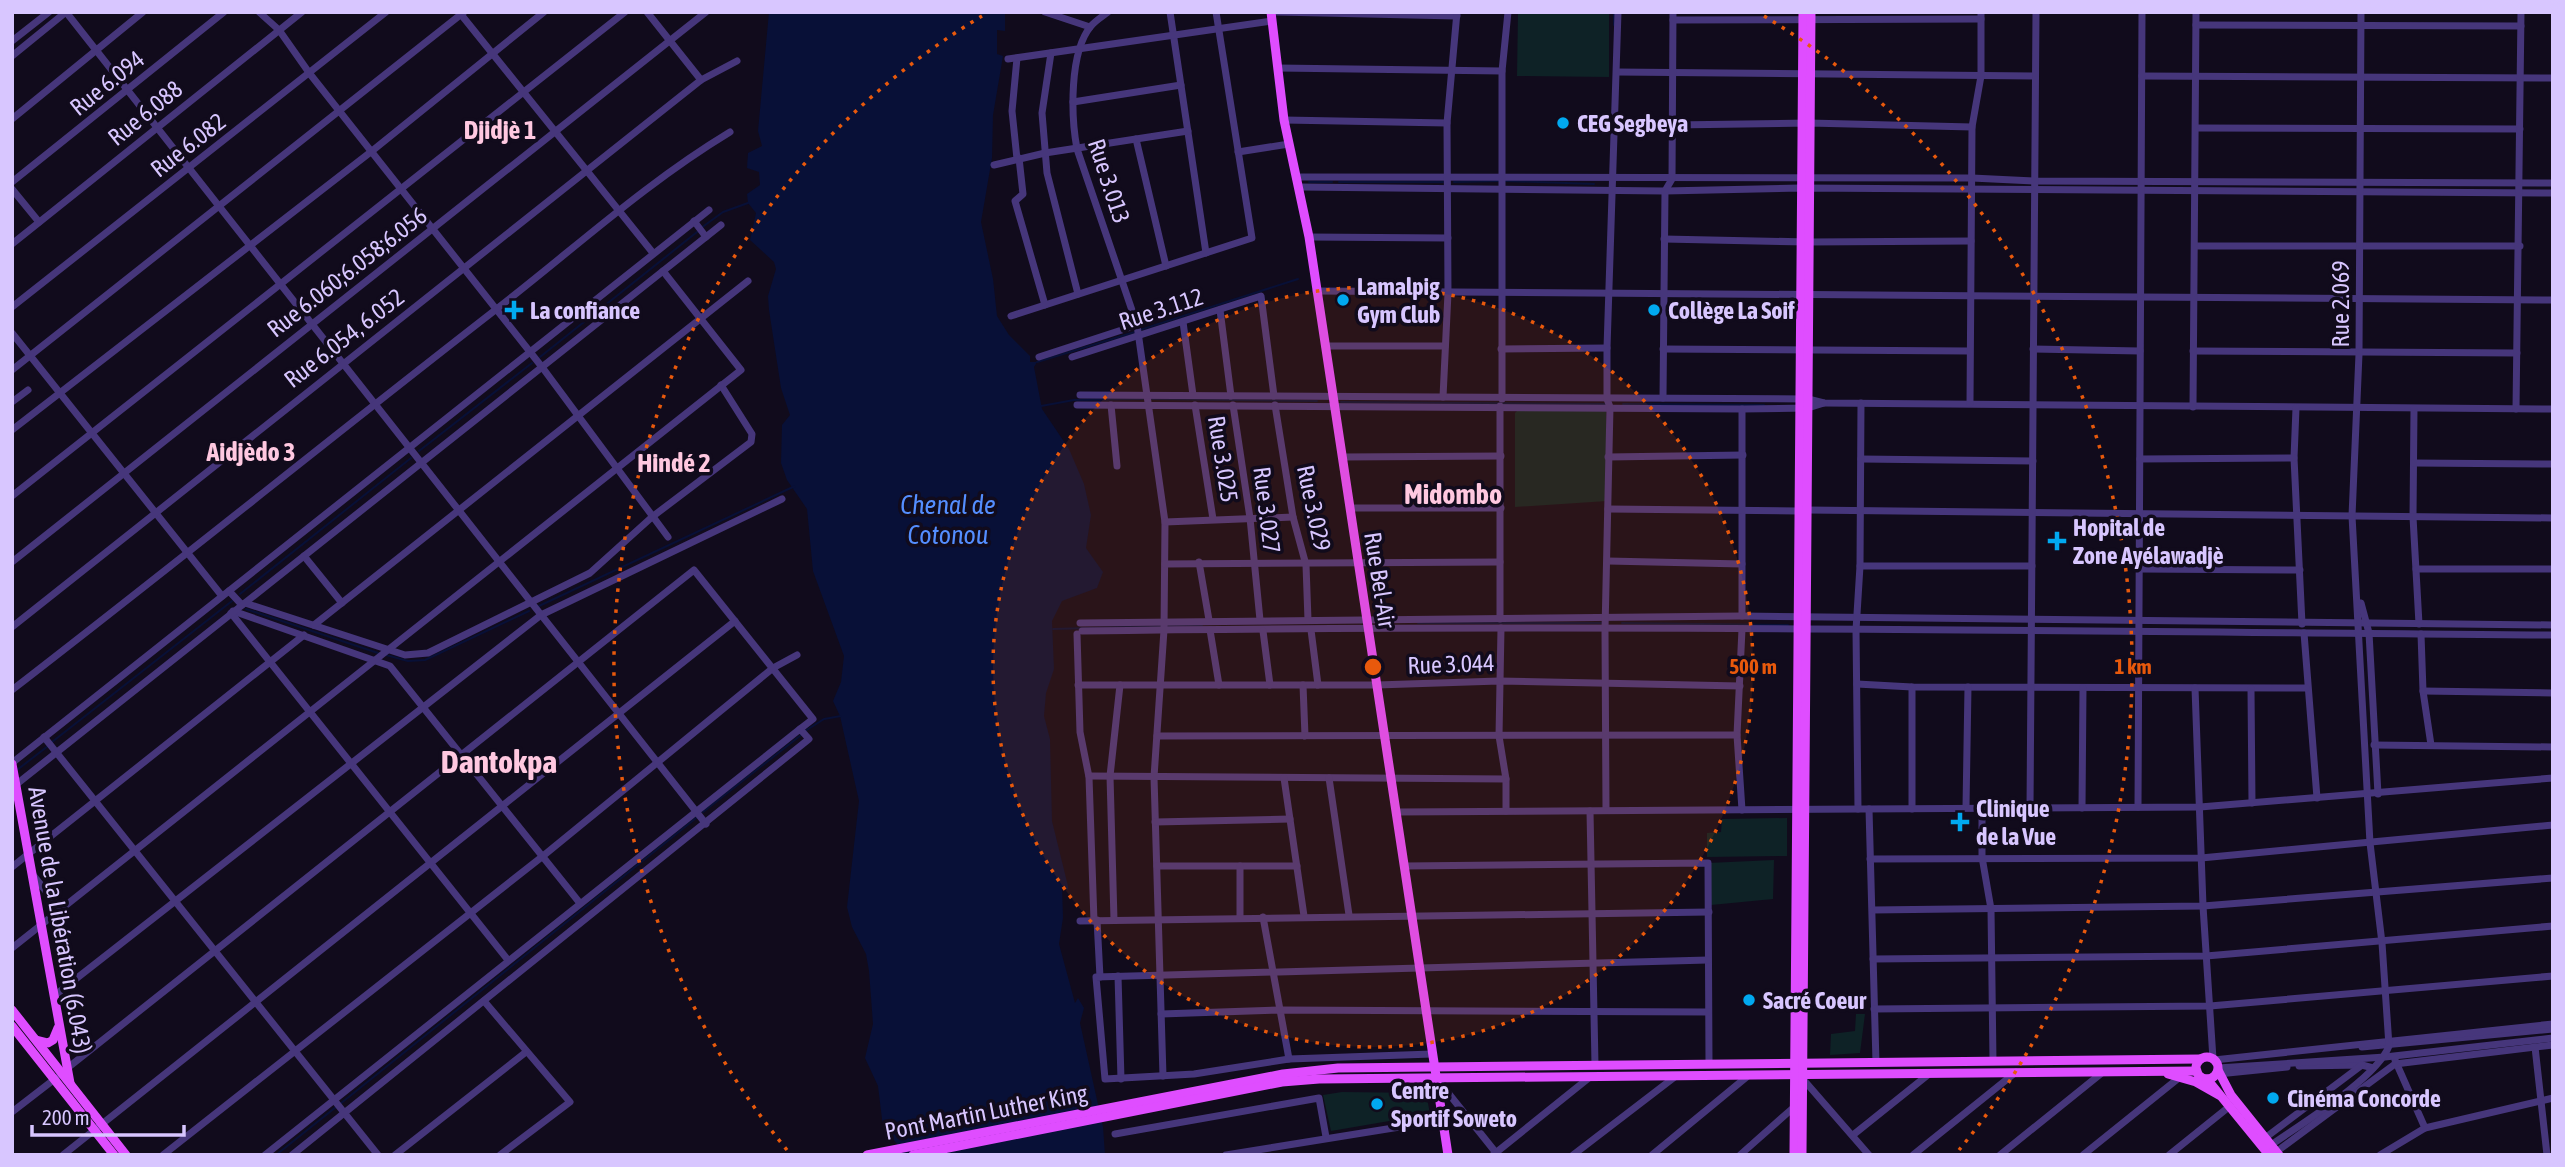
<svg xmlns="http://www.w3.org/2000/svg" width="2565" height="1167" viewBox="0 0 2565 1167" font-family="'Asap Condensed',sans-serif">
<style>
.green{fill:#0e2226}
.water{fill:#081037}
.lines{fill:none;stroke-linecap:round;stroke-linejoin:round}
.stream{stroke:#081037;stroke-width:2}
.minor{stroke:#46367b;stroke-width:7}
.major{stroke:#df4dff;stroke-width:9}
.ring{fill:none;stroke:#e8590c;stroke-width:3.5;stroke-dasharray:3.5 7}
.poi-dot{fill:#01a9f0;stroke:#110b1c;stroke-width:2.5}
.labels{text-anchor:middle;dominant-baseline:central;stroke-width:7;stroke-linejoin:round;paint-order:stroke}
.street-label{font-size:24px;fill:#d8c6ff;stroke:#110b1c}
.poi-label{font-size:24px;font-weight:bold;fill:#d8c6ff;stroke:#110b1c;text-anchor:start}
.neighbourhood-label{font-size:26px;font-weight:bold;fill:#ffc8e0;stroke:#110b1c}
.water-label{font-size:26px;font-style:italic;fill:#548eff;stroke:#110b1c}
.quarter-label{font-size:28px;font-weight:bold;fill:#ffc8e0;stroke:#110b1c}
.district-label{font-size:32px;font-weight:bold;fill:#ffc8e0;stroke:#110b1c}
.centre{fill:#e8590c;stroke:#110b1c;stroke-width:3.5}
.ring-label{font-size:21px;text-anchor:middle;font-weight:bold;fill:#e8590c;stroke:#110b1c;stroke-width:7;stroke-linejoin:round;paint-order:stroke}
</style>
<rect width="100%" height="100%" fill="#110b1c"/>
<g class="green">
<path d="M1518,12H1609V77L1517,76Z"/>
<path d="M1518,410L1606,411L1607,501L1515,507V413Z"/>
<path d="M1787,818V856L1707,857V833L1721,832L1722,819Z"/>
<path d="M1774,860L1773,899L1711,905L1708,863Z"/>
<path d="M1856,1014H1865L1860,1053L1830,1055L1831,1034L1855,1031Z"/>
<path d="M1342,1092L1426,1093L1430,1114L1331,1131L1323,1095Z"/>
</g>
<path class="water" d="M769,12H1005V31L997,30V54L1003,56L993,115L992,158L981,222L993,279L997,316L1009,335L1030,356V362H1037L1034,367L1042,409L1069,449L1084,484L1091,515L1086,548L1103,572L1097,588L1062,601L1052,621L1054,669L1046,693L1044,716L1050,739L1052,821L1068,886V890L1062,886L1063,918L1059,944L1075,1003L1078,998L1084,1008L1080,1023L1103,1127L1105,1155H899L897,1144L883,1127L878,1086L865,1058L873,1024L869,971L866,954L852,927L847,907L859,801L840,716L833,701L841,682L844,656L813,571L807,509L787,480L781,463L782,425L790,415L781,388L769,310L768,296L776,269L774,262L750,240L756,213L748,203L747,194L760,185L759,172L747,168L748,153L762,146L758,131Z"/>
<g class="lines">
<g class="stream">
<path d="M1614,25V12"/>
<path d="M1506,181L1594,184"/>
<path d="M1309,182H1332"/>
<path d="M1339,182H1443"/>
<path d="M1454,182L1498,181"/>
<path d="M701,228L723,212L748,203"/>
<path d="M1140,330L1298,279"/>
<path d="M540,357L697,232"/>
<path d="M1037,362L1135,332"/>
<path d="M1152,399L1317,401"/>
<path d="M1341,402L1607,404"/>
<path d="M1623,404L1764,405"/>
<path d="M1041,406L1074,400L1143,399"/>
<path d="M419,451L532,363"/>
<path d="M240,594L411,458"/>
<path d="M539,606L795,486"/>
<path d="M246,609L378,653"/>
<path d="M1418,623H1601"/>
<path d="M1622,623L1788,625"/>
<path d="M1168,626L1202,625"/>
<path d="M1053,629L1160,626"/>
<path d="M386,655L408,661L425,660L529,611"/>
<path d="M805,731L824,719L841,716"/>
<path d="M52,742L232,601"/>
<path d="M17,770L48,746"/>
<path d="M703,812L801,735"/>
<path d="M340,1104L696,818"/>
<path d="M276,1155L336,1107"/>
</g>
<g class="minor">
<path d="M66,12L706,824"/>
<path d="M259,12L279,30L310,74L542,367L668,537"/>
<path d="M459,12L653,253"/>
<path d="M647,12L701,80"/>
<path d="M1045,12L1090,27"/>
<path d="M1108,12C1103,16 1095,21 1091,26C1069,52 1071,117 1077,149L1137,325L1165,522L1164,630L1154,777L1163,1076"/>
<path d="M1170,12L1206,253"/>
<path d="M1277,12L1457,16"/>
<path d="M1673,20L1981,19"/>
<path d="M2196,25L2521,26"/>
<path d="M12,41L49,12"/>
<path d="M1051,53L1042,113L1047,173L1078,294"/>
<path d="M12,56L66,12"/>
<path d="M1017,58L1012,111L1017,159"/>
<path d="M1008,59L1272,21"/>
<path d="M1278,68L1502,71"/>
<path d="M1617,72L2035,76"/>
<path d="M2142,76L2553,78"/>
<path d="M1073,102L1181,85"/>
<path d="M12,119L143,12"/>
<path d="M1284,120L1447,123"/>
<path d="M1673,125L1809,123L1972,127"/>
<path d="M2196,128L2520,129"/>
<path d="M1136,139L1166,266"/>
<path d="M1238,152L1289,144"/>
<path d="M1019,158L1023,194L1015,201L1045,305"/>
<path d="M994,165L1045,153L1188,131"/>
<path d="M1298,177L1972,178L2034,181L2553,183"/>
<path d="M12,182L224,12"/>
<path d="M1300,187L1665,191L1800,188L2553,193"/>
<path d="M12,189L39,222"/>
<path d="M694,221L706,237"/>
<path d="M1309,237L1448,238"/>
<path d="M1664,239L1808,242L1971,241"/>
<path d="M12,244L302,12"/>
<path d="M2195,246H2520"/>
<path d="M1316,291L2553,300"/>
<path d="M12,307L386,12"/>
<path d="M1220,310L1231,396"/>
<path d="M1011,316L1252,238L1216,12"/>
<path d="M1183,322L1193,395"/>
<path d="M12,333L222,596"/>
<path d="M1325,346H1445"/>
<path d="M1501,349L1607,348"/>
<path d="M1663,349L1969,351"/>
<path d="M2033,349L2140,351"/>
<path d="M2193,351L2517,353"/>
<path d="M1039,357L1137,325"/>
<path d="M1072,357L1261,296L1274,396"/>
<path d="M12,370L464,12"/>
<path d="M1080,395L1808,399L1824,403L2553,409"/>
<path d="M1443,397L1448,293L1447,123L1457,12"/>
<path d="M1663,398L1665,191L1672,179L1673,12"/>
<path d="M1502,399V71L1508,12"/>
<path d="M12,402L28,390"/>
<path d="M1970,403L1972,127L1981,76V12"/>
<path d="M1077,405L1742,409L1808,408L1824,403"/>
<path d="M1111,405L1117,466"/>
<path d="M1195,405L1213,519"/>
<path d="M1233,405L1250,518L1260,620"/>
<path d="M1275,405L1293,517L1306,565L1308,620"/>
<path d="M2193,407L2196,12"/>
<path d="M2296,408L2294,458L2302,624"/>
<path d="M1742,409V616"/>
<path d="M2414,409L2413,517L2419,624"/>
<path d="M2516,409L2521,12"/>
<path d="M12,430L372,151L544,12"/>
<path d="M1342,457L1501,456"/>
<path d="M1608,457L1743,455"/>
<path d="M1861,459L2033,461"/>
<path d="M2140,459L2294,458"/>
<path d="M2414,463L2553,464"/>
<path d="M12,496L625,12"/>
<path d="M1350,508H1501"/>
<path d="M1608,509L1799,511"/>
<path d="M1807,510L2553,518"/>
<path d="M1165,522L1293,517"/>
<path d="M304,556L342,603"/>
<path d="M1608,561L1742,564"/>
<path d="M12,562L706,12"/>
<path d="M1199,562L1209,620"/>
<path d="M1165,564L1500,562"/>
<path d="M1860,566H2032"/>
<path d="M2139,569L2300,570"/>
<path d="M2416,569H2553"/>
<path d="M229,591L242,605"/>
<path d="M245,603L405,655L428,653L590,573L652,517L751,442L752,434L721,385"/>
<path d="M2361,603L2369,633L2378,794"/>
<path d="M233,611L390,666L579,902"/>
<path d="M231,613L508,960"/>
<path d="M1500,619V406"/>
<path d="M1080,623L1742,616L2553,625"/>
<path d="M314,625L748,281"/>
<path d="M12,627L701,80L737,61"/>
<path d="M1501,628L1499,736L1506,779V811"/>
<path d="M1742,629L1737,735L1742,810"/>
<path d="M1210,630L1219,685"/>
<path d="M1311,630L1318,685"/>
<path d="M1082,631C1572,624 2062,631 2553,635"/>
<path d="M1263,631L1270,685"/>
<path d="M2304,633L2317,798"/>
<path d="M1077,634L1080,732L1089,777L1094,921"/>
<path d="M2421,634L2423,691L2431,745"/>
<path d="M1857,684L1912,687L2306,688"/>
<path d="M1078,685H1377L1499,681L1740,686"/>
<path d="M1303,685L1305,736"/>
<path d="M2195,688L2203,906L2213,1059"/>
<path d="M2251,689L2252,803"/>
<path d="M12,690C174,565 333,436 494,311C573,250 644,184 730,132"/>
<path d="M2423,691L2553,693"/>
<path d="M1157,736L1737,735"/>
<path d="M44,737L378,1155"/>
<path d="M2374,745L2553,747"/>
<path d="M12,763L709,210"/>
<path d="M1089,776L1506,779"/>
<path d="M1284,778L1304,916"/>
<path d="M1329,778L1349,915"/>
<path d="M13,787L721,225"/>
<path d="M1966,807L1968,687"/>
<path d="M2138,807L2142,12"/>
<path d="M2030,808L2036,12"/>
<path d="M2082,808L2083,688"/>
<path d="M1858,809L1856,630L1860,566L1861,403"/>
<path d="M1869,809L1876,1063"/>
<path d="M1912,809V687"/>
<path d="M1982,809V857L1991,909L1993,1061"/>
<path d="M1606,810L1605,630L1610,407L1607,399V348L1618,12"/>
<path d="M1590,811L1595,1065"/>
<path d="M1396,812L2200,807L2553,778"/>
<path d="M1155,822L1290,819"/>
<path d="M1870,859L2201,858L2553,825"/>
<path d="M1157,866H1297"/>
<path d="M1240,866V917"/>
<path d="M1405,866L1708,863L1709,1063"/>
<path d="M12,867L304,635"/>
<path d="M33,875L61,910"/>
<path d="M1873,910L2203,906L2553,878"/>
<path d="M1263,917L1289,1059"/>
<path d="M1097,920L1100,977"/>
<path d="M1114,920L1110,776L1120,685"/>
<path d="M1080,921L1709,912"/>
<path d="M12,948L741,370L663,271"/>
<path d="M1873,959L2206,956L2553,926"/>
<path d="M1118,976L1121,1079"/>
<path d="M54,996L541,615L782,499"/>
<path d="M484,1001L570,1102L500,1155"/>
<path d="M1874,1009L2210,1006L2553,976"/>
<path d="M1161,1014L1280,1010L1708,1012"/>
<path d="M2362,1047L2553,1029"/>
<path d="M2535,1047L2547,1155"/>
<path d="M1432,1054L1289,1059L1194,1074L1105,1079L1096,977L1708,960"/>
<path d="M2214,1060L2553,1024"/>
<path d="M2395,1060L2425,1128"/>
<path d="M2299,1066L2362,1065L2373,1068"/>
<path d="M2218,1068L2385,1057L2553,1038"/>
<path d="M65,1070L694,570L813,719L800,729"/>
<path d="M2218,1074L2287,1067"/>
<path d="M1802,1078L1869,1155"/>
<path d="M1437,1079L1497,1154"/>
<path d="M12,1112L56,1078"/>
<path d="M1115,1134L1319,1098L1326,1137"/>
<path d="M1853,1135L1929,1074"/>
<path d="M2265,1138L2362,1065"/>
<path d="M2271,1145C2301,1124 2377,1078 2389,1046L2382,943L2370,843L2352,516L2359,354L2361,12"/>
<path d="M2276,1152L2395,1064L2553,1045"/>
<path d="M63,1155L735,621"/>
<path d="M163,1155L543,856L773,668L797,655"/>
<path d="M265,1155L800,729L809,739L292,1155"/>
<path d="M395,1155L526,1052"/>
<path d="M1226,1155L1443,1120"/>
<path d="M1493,1155L1590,1077"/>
<path d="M1573,1155L1676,1076"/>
<path d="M1652,1155L1749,1075"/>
<path d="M1740,1155L1793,1108"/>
<path d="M1913,1155L2016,1072"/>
<path d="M2000,1155L2103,1072"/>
<path d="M2083,1155L2180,1077"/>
<path d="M2169,1155L2230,1106"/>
<path d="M2380,1155L2425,1128L2553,1098"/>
</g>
<g class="major">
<path d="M1271,12L1284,120L1309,237L1448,1155"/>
<path d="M12,764L70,1083"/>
<path d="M12,1010L126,1155"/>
<path d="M12,1026L114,1155"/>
<path d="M36,1040L48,1043L53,1040L58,1028"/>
<circle cx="2207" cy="1068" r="11"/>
<path d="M2218,1070L2231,1095L2279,1155"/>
<path d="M2168,1074L2196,1082L2219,1095"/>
<path d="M2207,1079L2269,1155"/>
<path d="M867,1155L1283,1074L1338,1068L2200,1059"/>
<path d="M913,1155L1282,1082L1319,1079L2197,1071"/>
<path d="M1794,1155L1803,12"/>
<path d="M1802,1155L1811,12"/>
</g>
</g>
<circle cx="1373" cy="667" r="380" fill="#e8590c" fill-opacity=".12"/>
<g class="ring">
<circle cx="1373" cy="667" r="380"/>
<path d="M787 1150A760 760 0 0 1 982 16M1764 16A760 760 0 0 1 1959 1150"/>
</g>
<g class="poi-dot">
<circle cx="1563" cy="123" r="7"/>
<circle cx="1343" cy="300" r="7"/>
<path d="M510.5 299.5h7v7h7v7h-7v7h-7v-7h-7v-7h7z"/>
<circle cx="1654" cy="310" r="7"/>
<path d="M2053.5 530.5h7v7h7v7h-7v7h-7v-7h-7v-7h7z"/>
<path d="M1956.5 811.5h7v7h7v7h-7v7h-7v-7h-7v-7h7z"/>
<circle cx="1749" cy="1000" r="7"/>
<circle cx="2273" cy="1098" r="7"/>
<circle cx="1377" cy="1104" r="7"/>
</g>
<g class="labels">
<g class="street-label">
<text transform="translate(107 83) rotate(-39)">Rue 6.094</text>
<text transform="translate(145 113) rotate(-39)">Rue 6.088</text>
<text transform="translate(188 145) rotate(-38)">Rue 6.082</text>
<text transform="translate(1109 181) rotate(72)">Rue 3.013</text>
<text transform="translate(347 272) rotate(-38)">Rue 6.060;6.058;6.056</text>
<text transform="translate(2340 304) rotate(-90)">Rue 2.069</text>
<text transform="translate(1161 309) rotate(-18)">Rue 3.112</text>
<text transform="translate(344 338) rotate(-38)">Rue 6.054, 6.052</text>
<text transform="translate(1223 459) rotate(81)">Rue 3.025</text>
<text transform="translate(1314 508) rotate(78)">Rue 3.029</text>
<text transform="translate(1267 510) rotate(83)">Rue 3.027</text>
<text transform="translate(1380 580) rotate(81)">Rue Bel-Air</text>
<text transform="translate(1451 664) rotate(-2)">Rue 3.044</text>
<text transform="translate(60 920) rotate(80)">Avenue de la Libération (6.043)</text>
<text transform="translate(986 1112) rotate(-11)">Pont Martin Luther King</text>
</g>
<g class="poi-label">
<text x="1577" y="123">CEG Segbeya</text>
<text x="1357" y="286">Lamalpig<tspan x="1357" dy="28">Gym Club</tspan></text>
<text x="530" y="310">La confiance</text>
<text x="1668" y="310">Collège La Soif</text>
<text x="2073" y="527">Hopital de<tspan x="2073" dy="28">Zone Ayélawadjè</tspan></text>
<text x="1976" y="808">Clinique<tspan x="1976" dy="28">de la Vue</tspan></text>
<text x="1763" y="1000">Sacré Coeur</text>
<text x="1391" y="1090">Centre<tspan x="1391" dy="28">Sportif Soweto</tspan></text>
<text x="2287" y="1098">Cinéma Concorde</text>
</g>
<g class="neighbourhood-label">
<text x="500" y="130">Djidjè 1</text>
<text x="251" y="452">Aidjèdo 3</text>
<text x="674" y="463">Hindé 2</text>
</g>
<g class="water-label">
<text x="948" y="505">Chenal de<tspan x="948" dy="30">Cotonou</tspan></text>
</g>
<g class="quarter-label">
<text x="1453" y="494">Midombo</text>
</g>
<g class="district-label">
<text x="499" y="761">Dantokpa</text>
</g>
</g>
<circle cx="1373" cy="667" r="10" class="centre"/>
<g class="ring-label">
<text x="1753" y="674">500 m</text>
<text x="2133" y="674">1 km</text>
</g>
<rect width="2565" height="1167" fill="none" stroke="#d8c6ff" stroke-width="28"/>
<path d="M32 1125v10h152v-10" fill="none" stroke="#d8c6ff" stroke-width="3.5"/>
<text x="42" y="1125" font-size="21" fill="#d8c6ff" stroke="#110b1c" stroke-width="5" paint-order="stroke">200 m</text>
</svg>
